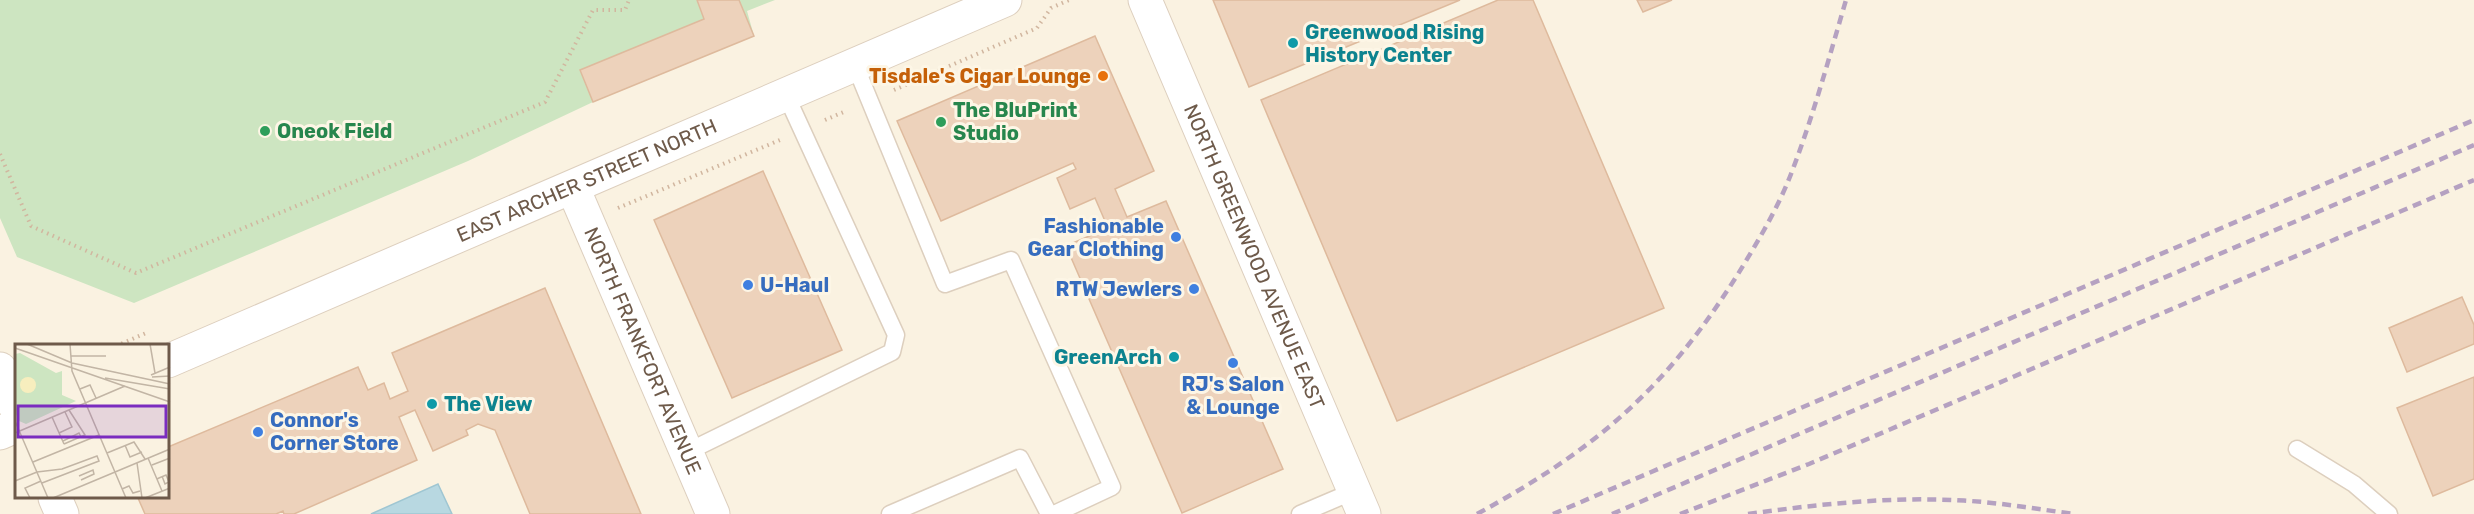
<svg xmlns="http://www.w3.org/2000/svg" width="2474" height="514" viewBox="0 0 2474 514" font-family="Rubik,sans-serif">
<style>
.green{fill:#cde5c1}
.water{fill:#b8d8e1;stroke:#9fc6d2;stroke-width:1.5}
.building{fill:#edd2bb;stroke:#deba9d;stroke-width:1.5}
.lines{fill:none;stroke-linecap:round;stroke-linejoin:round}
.service-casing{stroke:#ddcfbe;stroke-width:19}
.minor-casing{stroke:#ddcfbe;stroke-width:35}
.tertiary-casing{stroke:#ddcfbe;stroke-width:35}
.path{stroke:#d1b69f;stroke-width:4;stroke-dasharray:1.5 4.5;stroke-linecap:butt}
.service{stroke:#fff;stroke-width:16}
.minor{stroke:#fff;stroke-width:33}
.tertiary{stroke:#fff;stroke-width:33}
.rail{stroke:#b5a1c1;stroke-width:4.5;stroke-dasharray:9 6;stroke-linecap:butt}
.culture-dot{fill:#0f9aa8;stroke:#fdf6e6;stroke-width:2}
.food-dot{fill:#e8710a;stroke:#fdf6e6;stroke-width:2}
.leisure-dot{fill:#2e9e5b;stroke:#fdf6e6;stroke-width:2}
.shop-dot{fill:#3f7fe0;stroke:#fdf6e6;stroke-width:2}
.labels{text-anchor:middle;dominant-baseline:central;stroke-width:6;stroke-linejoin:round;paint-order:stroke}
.culture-label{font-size:20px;font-weight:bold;fill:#0d838f;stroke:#fdf6e6;text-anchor:start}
.food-label{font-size:20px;font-weight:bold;fill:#c56008;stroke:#fdf6e6;text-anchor:end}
.leisure-label{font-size:20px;font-weight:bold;fill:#27864d;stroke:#fdf6e6;text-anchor:start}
.street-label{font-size:20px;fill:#6e5a4a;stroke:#fdf6e6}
.shop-label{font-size:20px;font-weight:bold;fill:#366cbe;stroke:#fdf6e6;text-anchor:end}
.inset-road{fill:none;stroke:#c2b5a5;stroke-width:1.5}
.view{fill:#7b2cbf;fill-opacity:0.15;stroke:#7b2cbf;stroke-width:3}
.inset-edge{fill:none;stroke:#6e5a4a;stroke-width:3}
</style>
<rect width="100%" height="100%" fill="#faf2e1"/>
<path class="green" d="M0,0H775L747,11L754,36L593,102L468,161L134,303L17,257L0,218Z"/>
<path class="water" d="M438,484L452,514H371Z"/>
<g class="building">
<path d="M697,0H739L754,36L593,102L580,70L704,19Z"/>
<path d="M1213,0H1460L1249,87Z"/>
<path d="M1498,0H1533L1664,308L1397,421L1261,100Z"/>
<path d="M1637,0H1672L1643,12Z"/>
<path d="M1095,36L1154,171L1115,189L1127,217L1166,201L1283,469L1182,513L1066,246L1108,228L1095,198L1070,209L1057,178L1076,169L1073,163L941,221L897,121Z"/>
<path d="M763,171L842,350L732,398L654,220Z"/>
<path d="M545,288L641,514H530L495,430L478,424L466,430L468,435L433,451L415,410L399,417L417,460L294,514H284L283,511L276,514H145L138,498H168V447L358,367L368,390L384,383L390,399L408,391L392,353Z"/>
<path d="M2462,297L2474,325V344L2407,372L2389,328Z"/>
<path d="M2474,377V479L2433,496L2397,408Z"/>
</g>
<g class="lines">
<defs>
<g id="service">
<path d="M855,65L945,284L1011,260L1112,487L1054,514"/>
<path d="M2297,449L2354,484L2389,514"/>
<path d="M687,452L892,352L896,335L786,95"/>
<path d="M890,514L1020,458L1049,514"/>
<path d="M1300,514L1354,491"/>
</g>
<g id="minor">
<path id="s1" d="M573,188L713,514"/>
<path d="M0,369L16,408"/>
</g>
<g id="tertiary">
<path id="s2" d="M1145,0L1364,514"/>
<path id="s3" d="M168,361L1005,0"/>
<path d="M0,433L16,426"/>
<path d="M55,498L62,514"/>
</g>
</defs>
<use href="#service" class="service-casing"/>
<use href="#minor" class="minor-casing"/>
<use href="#tertiary" class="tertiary-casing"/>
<g class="path">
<path d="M894,90L1037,28L1051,8L1069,0"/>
<path d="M825,120L846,111"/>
<path d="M0,154L31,226L136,273L545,102L593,10H625L629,0"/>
<path d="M618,208L780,140"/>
<path d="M116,346L146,333"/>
</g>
<use href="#service" class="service"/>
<use href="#minor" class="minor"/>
<use href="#tertiary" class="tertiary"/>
<g class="rail">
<path d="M1477,514C1596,449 1665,390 1738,274C1757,243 1778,208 1791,174C1813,117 1829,58 1846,0"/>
<path d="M1553,514L2474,120"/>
<path d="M1612,514L2474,145"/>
<path d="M1680,514L1809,464L2474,180"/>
<path d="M1748,514C1826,503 1905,495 1983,502C2014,505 2044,510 2075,514"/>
</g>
</g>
<g class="culture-dot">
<circle cx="1293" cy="43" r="6"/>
<circle cx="1174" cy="357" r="6"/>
<circle cx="432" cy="404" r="6"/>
</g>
<circle class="food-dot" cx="1103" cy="76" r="6"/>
<g class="leisure-dot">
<circle cx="941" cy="122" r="6"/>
<circle cx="265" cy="131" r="6"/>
</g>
<g class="shop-dot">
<circle cx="1176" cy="237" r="6"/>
<circle cx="748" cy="285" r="6"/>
<circle cx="1194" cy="289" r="6"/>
<circle cx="1233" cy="363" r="6"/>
<circle cx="258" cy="432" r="6"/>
</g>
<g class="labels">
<g class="culture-label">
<text x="1305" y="32">Greenwood Rising<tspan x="1305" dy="23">History Center</tspan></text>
<text x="1162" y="357" text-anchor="end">GreenArch</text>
<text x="444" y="404">The View</text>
</g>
<g class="food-label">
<text x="1091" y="76">Tisdale's Cigar Lounge</text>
</g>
<g class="leisure-label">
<text x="953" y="110">The BluPrint<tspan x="953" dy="23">Studio</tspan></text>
<text x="277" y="131">Oneok Field</text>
</g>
<g class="street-label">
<text stroke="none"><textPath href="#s3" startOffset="456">EAST ARCHER STREET NORTH</textPath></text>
<text stroke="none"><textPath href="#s2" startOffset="279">NORTH GREENWOOD AVENUE EAST</textPath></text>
<text stroke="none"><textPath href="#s1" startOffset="177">NORTH FRANKFORT AVENUE</textPath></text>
</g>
<g class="shop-label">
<text x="1164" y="226">Fashionable<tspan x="1164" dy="23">Gear Clothing</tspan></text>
<text x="760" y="285" text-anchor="start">U-Haul</text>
<text x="1182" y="289">RTW Jewlers</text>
<text x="1233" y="384" text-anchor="middle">RJ's Salon<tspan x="1233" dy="23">&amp; Lounge</tspan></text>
<text x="270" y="420" text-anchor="start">Connor's<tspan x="270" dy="23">Corner Store</tspan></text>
</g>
</g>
<g transform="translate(15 344)">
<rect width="154" height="154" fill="#faf2e1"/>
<path d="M5,9L41,29L47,27V51L61,57L11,80L4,77L0,68V10Z" fill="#cde5c1"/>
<path d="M5 41a8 8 0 1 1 16 0a8 8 0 1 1-16 0Z" fill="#f7eebe"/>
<path class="inset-road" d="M12,0L57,19L155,40M55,0L57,27L111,154M135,0L140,29M0,4L155,58M56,12H91M136,31L155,23M137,33L155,32M90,34L155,45M65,45L75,41L81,54M37,73L49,100M0,77L33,154M0,89L110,42M44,89L57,83L50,68M48,97L64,89L66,93M49,100L70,91L54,66M110,101L115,113L127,108M92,109L119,98L130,115M133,114L147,147M18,118L84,91M122,119L127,154M137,121L155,114M22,128L47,125L82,112L84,117L27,139M64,132L78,126L79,130L66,136M142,135L144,134L151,131L154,138L150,140L147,132M0,137L22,128M107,145L114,142L118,149L125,147M15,154L10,144L26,137M38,154L155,105M130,154L155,144"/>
<path class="view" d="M3,62H151V93H3Z"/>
<rect width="154" height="154" class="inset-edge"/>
</g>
</svg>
